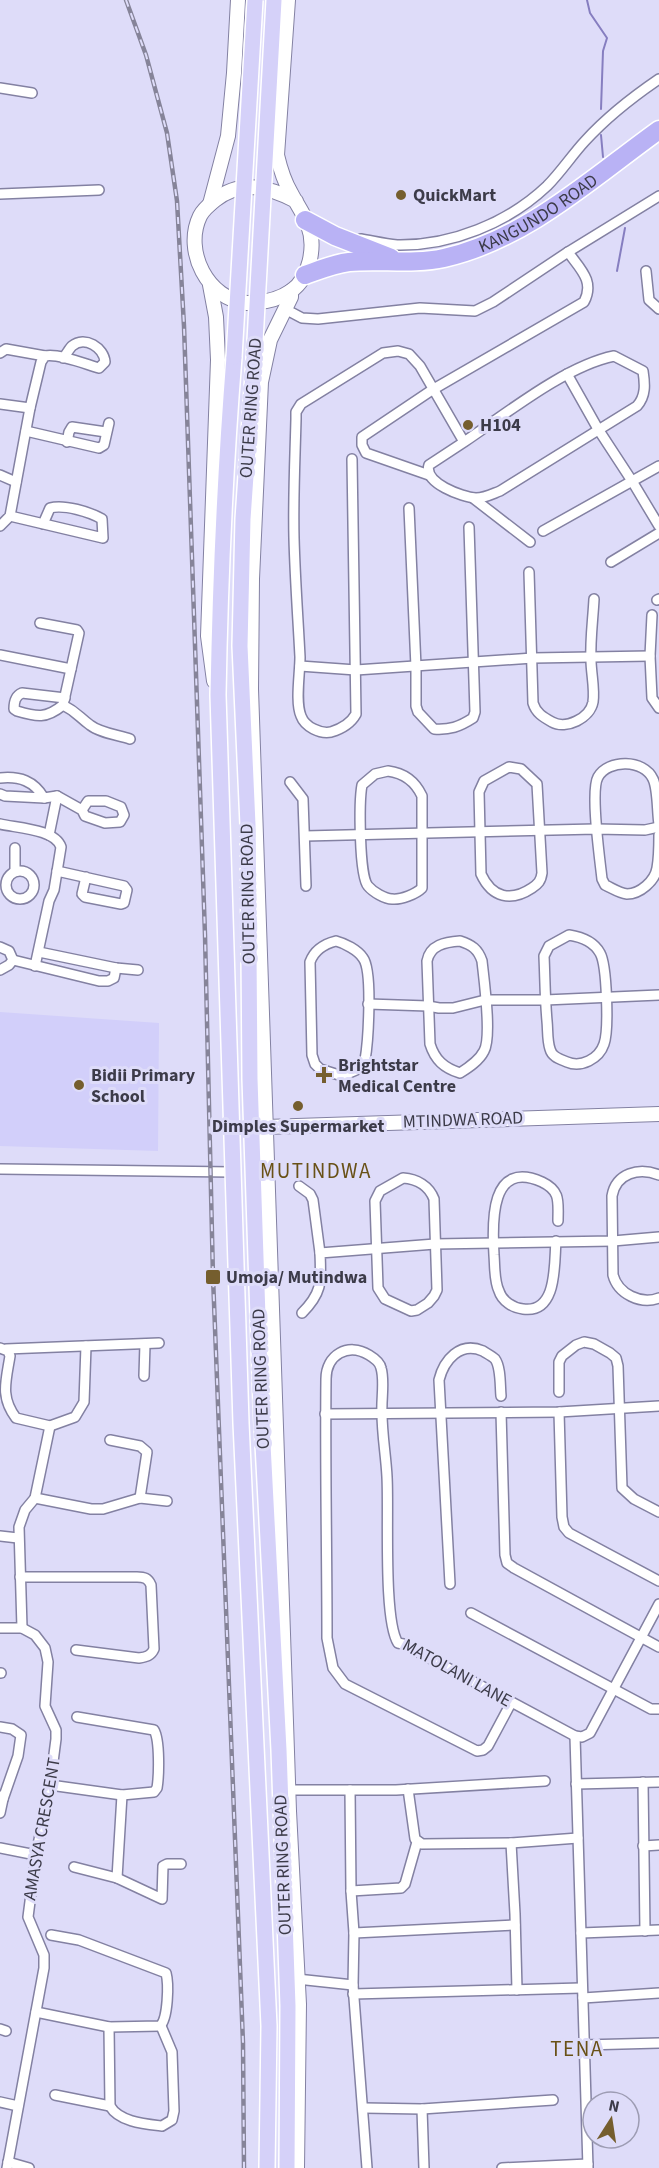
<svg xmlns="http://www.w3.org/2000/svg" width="659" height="2168" viewBox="0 0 659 2168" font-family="'Source Sans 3',sans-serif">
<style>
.built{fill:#d2cffa}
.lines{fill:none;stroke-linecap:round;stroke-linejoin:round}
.stream{stroke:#867ec0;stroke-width:2}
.street-casing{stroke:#8381a2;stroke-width:12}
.secondary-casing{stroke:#8381a2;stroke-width:16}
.primary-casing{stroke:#fff;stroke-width:18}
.highway-casing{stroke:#fff;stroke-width:21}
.street{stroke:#fff;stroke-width:9}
.secondary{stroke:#fff;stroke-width:14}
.primary{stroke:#d5d1f9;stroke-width:15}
.highway{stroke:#b9b2f5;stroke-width:18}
.rail-casing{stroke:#868499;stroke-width:4.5}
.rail{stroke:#dedcf9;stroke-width:2;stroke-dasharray:7;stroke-linecap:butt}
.primary-bridge-casing{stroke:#fff;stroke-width:18;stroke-linecap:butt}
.primary-bridge{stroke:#d5d1f9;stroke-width:15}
.poi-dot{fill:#755e2e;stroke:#dedcf9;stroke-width:2}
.labels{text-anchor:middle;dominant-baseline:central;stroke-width:6;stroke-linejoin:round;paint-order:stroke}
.poi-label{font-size:18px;font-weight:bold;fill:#3c3b49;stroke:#dedcf9;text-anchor:start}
.street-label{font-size:18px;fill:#3c3b49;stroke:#dedcf9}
.quarter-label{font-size:21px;letter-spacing:1.5px;fill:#695117;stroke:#dedcf9}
</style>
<rect width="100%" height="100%" fill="#dedcf9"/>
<path class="built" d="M0,1012L159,1023L158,1151L0,1146Z"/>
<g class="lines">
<g class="stream">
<path d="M587,0L590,13L607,38L603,51L601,109"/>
<path d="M601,135L603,157"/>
<path d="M617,271L625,228"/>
</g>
<defs>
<g id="street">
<path d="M0,88L32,93"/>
<path d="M0,194L99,190"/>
<path d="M361,239C373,241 385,244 397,245C451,246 508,223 547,186C561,172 572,155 585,141C606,118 634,96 659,79"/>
<path d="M646,271L649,300L659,309"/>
<path d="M285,309L302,318L318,319L420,308L475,311L493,302L568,252L659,196"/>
<path d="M0,353L6,349L45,356"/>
<path d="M567,374L598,429L632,481L659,526"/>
<path d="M0,404L30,408"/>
<path d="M26,431L99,448L104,445L109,423"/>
<path d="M67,442L69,432L72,427L106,432"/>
<path d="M352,459L356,714C351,723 341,729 331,732C320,734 305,727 301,716C295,702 300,674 300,657C298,618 295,578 294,538C293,499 295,459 296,419V412L301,404L383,353L398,351L409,354L420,366L464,442C506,414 565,366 614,356L643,371C645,384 646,396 637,406L500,491C492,494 485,498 476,498C462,497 423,483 429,465L464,442"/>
<path d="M0,475L16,482"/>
<path d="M429,475L366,453L362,445V437L432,390L584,302C595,281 580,269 568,252"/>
<path d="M473,498L530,542"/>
<path d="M409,508L416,667V706L418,712L434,729C450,730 459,727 473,718L475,712L469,527"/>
<path d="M10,516L103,538L102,519C90,512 64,504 50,508L43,524"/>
<path d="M0,526L10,516L30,408L41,362L45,356C58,353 85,364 99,368L105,362C104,348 85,335 72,346C69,349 66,355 63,358"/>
<path d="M543,531L659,466"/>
<path d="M611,562L659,533"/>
<path d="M529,572L533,703C536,713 543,717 552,722C566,730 590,718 593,702C595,689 591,673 591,660C590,640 593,619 594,599"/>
<path d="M657,600L659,599"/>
<path d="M652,615L650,656L652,698L659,708"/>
<path d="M40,623L77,630L79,633L63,705C77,712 79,717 90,725C100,733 118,735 130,739"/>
<path d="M0,655L71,669"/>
<path d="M300,666L356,670L533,658L650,656"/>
<path d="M63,705C46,719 37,717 17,711L14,709C14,702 15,696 22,693L65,698"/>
<path d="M509,767L521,769L537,784L542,873C541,881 538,884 532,888C511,902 492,898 481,874L479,792L484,781Z"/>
<path d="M388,771C404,773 415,781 422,796V888C416,894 401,900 392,899C385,899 373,892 368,886C359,876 359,801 362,785L375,774Z"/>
<path d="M0,778C20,776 34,781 44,798"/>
<path d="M290,782L303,799L306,886"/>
<path d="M0,794L5,796L44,798L57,796L82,810L88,801H106L121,807L124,815L120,822L105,823L85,816L82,810"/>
<path d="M0,824C17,828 55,829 61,847L54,890L49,901L35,966"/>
<path d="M659,824C657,812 658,789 653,779C644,759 608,759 598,777C590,791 600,860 602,879L605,885C612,888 619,893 627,894C640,894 655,881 657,868C659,857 659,846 659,835"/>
<path d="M49,835L57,796"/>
<path d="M305,836L596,829L645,830L659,827"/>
<path d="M15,848V871"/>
<path d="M57,871L124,886L127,890L124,903L121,904L85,897L82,894L86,877"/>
<circle cx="20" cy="885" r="14"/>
<path d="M569,935C582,937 594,942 600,953C607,965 609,1030 604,1044C599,1059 581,1068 567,1062C560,1059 552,1057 550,1049C547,1040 548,1030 547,1021C545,999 545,978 544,956L549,946Z"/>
<path d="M336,941C344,943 358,950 363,958C373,971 368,1043 365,1060L363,1067L342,1076L320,1069L315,1064L312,1055L310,962C314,951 324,944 336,941Z"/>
<path d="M460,941C472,945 478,949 482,961C484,980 492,1037 484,1051C479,1061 468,1068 460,1073C444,1068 435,1060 430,1044L427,961C430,945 445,942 460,941Z"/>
<path d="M0,947L9,951L13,960"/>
<path d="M39,952L116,968L138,970"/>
<path d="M13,960L99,981H108L114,978L116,968"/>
<path d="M0,970L9,965L13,960"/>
<path d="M368,1004L428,1006L439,1008H453L485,1000H545L659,995"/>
<path d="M0,1169L232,1172"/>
<path d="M659,1175C639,1167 616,1173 612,1196L613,1275C618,1294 641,1305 659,1298"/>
<path d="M403,1178C417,1179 429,1186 434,1199L437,1290L434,1296L428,1303L417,1310L411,1311L385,1299L378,1288L375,1201L380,1191Z"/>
<path d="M299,1186L310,1194L313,1200L320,1253"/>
<path d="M556,1241C554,1263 558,1314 523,1309C513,1308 502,1301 499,1291C494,1281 495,1267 494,1255C492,1222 490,1159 542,1182C561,1191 558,1202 558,1221"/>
<path d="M302,1313C323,1292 321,1281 320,1253L435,1244L613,1241L659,1237"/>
<path d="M0,1348L8,1351L10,1356C6,1381 0,1397 16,1418L50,1426L75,1417L84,1402L86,1346"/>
<path d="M6,1349L159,1343"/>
<path d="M144,1376L145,1344"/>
<path d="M559,1392V1362L562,1356L576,1345L584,1342L594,1344L610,1353L616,1358L618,1366L622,1488L634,1499L659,1512"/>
<path d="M501,1412L505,1555L507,1563L514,1568L659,1647"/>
<path d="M559,1412L562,1517L564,1527L569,1533L659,1581"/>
<path d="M325,1414L559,1412L659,1406"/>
<path d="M110,1440L140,1446L147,1452L140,1498"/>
<path d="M35,1498L91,1509H103L140,1498L167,1501"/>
<path d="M0,1536L18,1538"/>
<path d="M20,1577H137C144,1577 148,1578 151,1585L154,1649C151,1656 146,1657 139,1658L76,1650"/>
<path d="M450,1584L439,1380C444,1360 460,1341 483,1351C486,1353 492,1356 495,1359C501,1367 500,1386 501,1396"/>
<path d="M471,1613L651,1709H659"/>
<path d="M0,1628H22L35,1635L45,1648L48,1662L45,1706L56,1730V1739L50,1785L36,1855L28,1917L44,1955V1968L7,2168"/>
<path d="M22,1628L19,1527L25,1510L35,1498L50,1426"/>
<path d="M0,1673H1"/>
<path d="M511,1703L488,1746L483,1750L477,1751L345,1684L333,1668L327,1638C327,1552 325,1466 326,1379C326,1355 348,1342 369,1355C374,1358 380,1362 381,1368C385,1381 381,1400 382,1413C382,1435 386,1456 387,1477C389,1511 383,1620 398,1643L403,1644L575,1736L582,1737L590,1733L659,1604"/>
<path d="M0,1727L12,1729L21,1735L18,1756L3,1799"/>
<path d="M575,1736L588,2168"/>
<path d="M643,1782L645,1931"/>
<path d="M576,1784L659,1782"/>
<path d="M50,1785L122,1795L154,1792L157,1788C159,1776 160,1740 154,1730L77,1717"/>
<path d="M408,1789L415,1839L422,1844L511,1843L578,1838"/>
<path d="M289,1790H396L545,1781"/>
<path d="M350,1790L351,1891L354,1933L353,1985L367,2168"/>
<path d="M0,1796L3,1799L0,1813"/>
<path d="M511,1843L515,1914L517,1990"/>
<path d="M643,1846L659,1845"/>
<path d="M0,1848L36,1855"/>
<path d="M74,1867L117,1878L162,1899L163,1866L167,1864H181"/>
<path d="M117,1878L122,1795"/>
<path d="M351,1891L401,1888L405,1884L417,1842"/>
<path d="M354,1933L515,1925"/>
<path d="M581,1933L659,1930"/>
<path d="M297,1979L353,1985"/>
<path d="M353,1994L581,1988"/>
<path d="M583,1998L659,1993"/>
<path d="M36,2012L109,2027L160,2026C168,2019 169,1984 166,1973L79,1940L51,1935"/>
<path d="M109,2027L110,2106C119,2122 145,2124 162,2126L172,2120L174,2111L172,2052L161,2026"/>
<path d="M0,2029L6,2031"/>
<path d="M584,2045L659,2043"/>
<path d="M55,2095L110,2106"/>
<path d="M0,2102L18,2106"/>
<path d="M364,2108L422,2109L553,2100"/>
<path d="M422,2109L424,2168"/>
<path d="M8,2162L29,2168"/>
<path d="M502,2168L588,2164"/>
</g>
<g id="secondary">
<path d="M288,0L277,155C280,168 284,181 291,193C296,203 304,214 308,225C316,246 310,278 291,291C278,300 262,303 247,303C208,300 183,251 200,216C203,210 210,204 215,200C241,179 269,187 296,201"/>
<path d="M210,204L228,136L234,73L238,0"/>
<path d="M210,285L216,317L218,360L208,636L214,681"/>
<path d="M291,291V297L270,340L261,382L252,579L251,689L289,1811L299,2004L297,2168"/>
<path d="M266,1127L659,1114"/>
</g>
<g id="primary">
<path d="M234,357C225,470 220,582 218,695L241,1423L269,2026L267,2168"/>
<path d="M254,359L243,519L240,646L248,825L250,1079L261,1406L279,1750L288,2006L287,2168"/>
</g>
<g id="highway">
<path d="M305,220L335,236L391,258"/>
<path id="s1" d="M305,275C319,270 333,264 349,262C380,259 413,265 444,258C527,239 592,178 659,130"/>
</g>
</defs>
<use href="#street" class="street-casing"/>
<use href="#secondary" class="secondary-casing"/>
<use href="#primary" class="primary-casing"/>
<use href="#highway" class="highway-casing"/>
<use href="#street" class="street"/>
<use href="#secondary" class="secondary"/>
<use href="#primary" class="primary"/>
<use href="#highway" class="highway"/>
<defs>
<path id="rail" d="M126,0L146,55L167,133L177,201L184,326L205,935L213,1277L243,2043L244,2168"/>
</defs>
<use href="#rail" class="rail-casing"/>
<use href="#rail" class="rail"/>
<defs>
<g id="primary-bridge">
<path d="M234,357L255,0"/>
<path d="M254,359L274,0"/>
</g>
</defs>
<use href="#primary-bridge" class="primary-bridge-casing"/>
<use href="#primary-bridge" class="primary-bridge"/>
</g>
<g class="poi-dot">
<circle cx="401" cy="195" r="6"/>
<circle cx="468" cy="425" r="6"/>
<path d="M321 1066h6v6h6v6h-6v6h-6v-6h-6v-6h6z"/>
<circle cx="79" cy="1085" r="6"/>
<circle cx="298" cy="1106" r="6"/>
<rect x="205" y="1269" width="16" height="16" rx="3"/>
</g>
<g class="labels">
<g class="poi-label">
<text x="413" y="195">QuickMart</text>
<text x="480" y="425">H104</text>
<text x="338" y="1065">Brightstar<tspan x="338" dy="21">Medical Centre</tspan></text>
<text x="91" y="1075">Bidii Primary<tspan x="91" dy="21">School</tspan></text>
<text x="298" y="1126" text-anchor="middle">Dimples Supermarket</text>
<text x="226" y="1277">Umoja/ Mutindwa</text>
</g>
<g class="street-label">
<text stroke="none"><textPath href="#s1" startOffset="246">KANGUNDO ROAD</textPath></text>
<text transform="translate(251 408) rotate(-86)">OUTER RING ROAD</text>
<text transform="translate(248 894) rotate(-91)">OUTER RING ROAD</text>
<text transform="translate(463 1120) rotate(-2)">MTINDWA ROAD</text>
<text transform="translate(261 1379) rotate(-92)">OUTER RING ROAD</text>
<text transform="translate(457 1673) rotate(29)">MATOLANI LANE</text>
<text transform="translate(42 1829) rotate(-80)">AMASYA CRESCENT</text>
<text transform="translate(283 1865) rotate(-92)">OUTER RING ROAD</text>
</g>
<g class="quarter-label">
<text x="316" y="1171">MUTINDWA</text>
<text x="577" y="2049">TENA</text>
</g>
</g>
<g transform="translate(611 2120) rotate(12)"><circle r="28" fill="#dedcf9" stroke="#9d9cb3" stroke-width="1.5"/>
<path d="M0-4.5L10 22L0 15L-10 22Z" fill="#755e2e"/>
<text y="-9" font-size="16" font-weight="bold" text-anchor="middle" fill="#3c3b49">N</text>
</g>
</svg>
